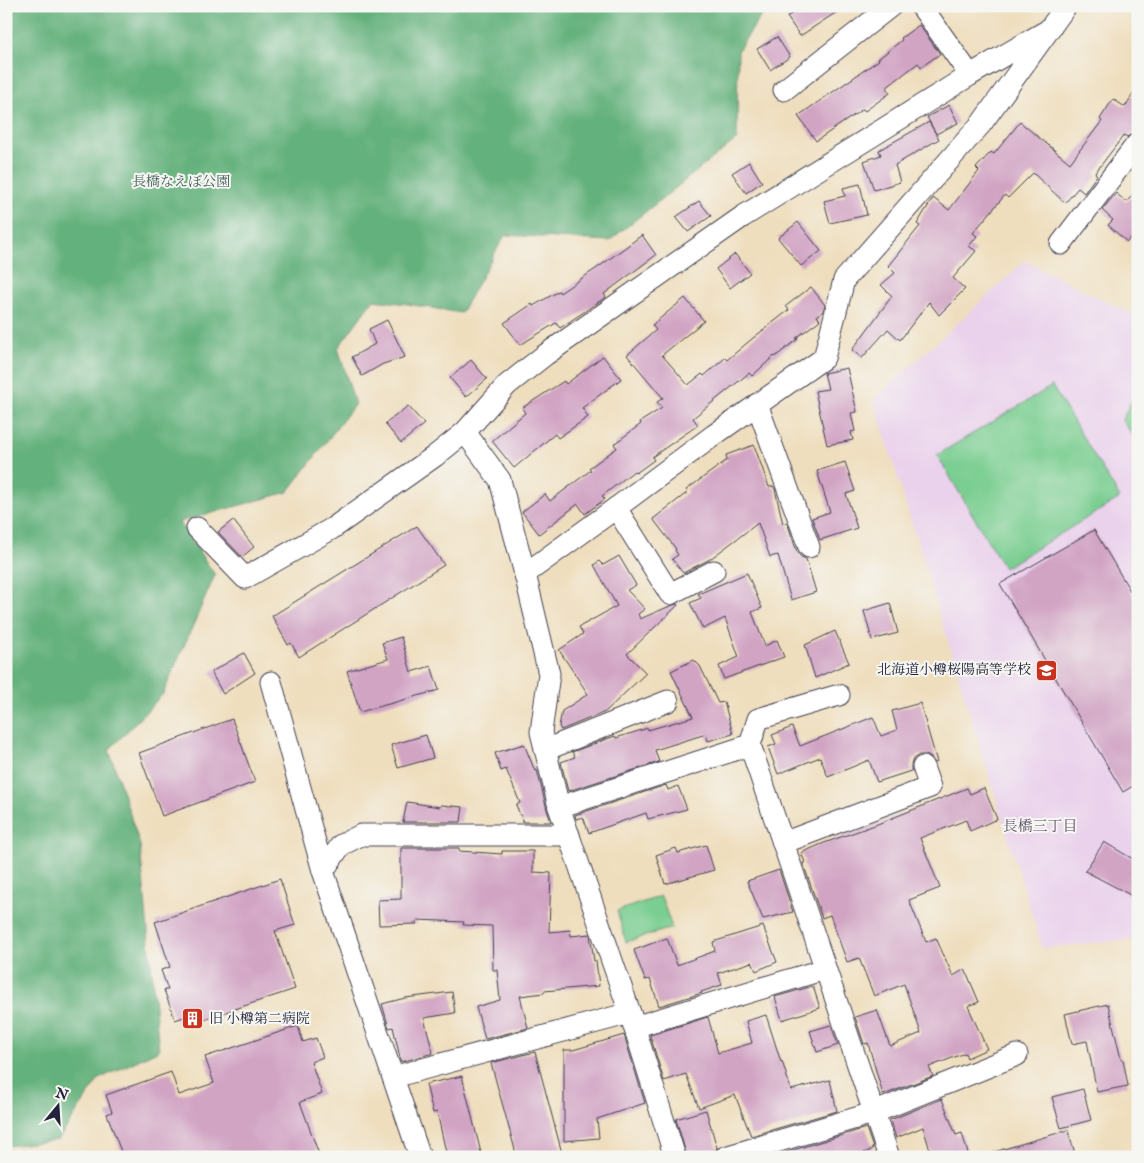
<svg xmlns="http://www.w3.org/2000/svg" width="1144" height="1163" viewBox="0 0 1144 1163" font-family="'IM FELL English','Noto Serif JP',serif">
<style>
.built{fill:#ead1ec}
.green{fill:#7ace91;stroke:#4e7866}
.forest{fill:#63b17b;stroke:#426a5b}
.building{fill:#d1a4c4}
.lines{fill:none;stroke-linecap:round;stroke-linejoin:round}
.street-casing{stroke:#413e4e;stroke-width:23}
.street{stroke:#fff;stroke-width:21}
.labels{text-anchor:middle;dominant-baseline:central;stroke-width:4;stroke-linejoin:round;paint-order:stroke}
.park-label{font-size:14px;fill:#415e59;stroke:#f6f6f2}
.poi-label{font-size:14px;fill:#22223b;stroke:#f6f6f2;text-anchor:end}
.neighbourhood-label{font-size:15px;fill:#5f506b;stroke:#f6f6f2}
</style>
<rect width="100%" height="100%" fill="#f6f6f2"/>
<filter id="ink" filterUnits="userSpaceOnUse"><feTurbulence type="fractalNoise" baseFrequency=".02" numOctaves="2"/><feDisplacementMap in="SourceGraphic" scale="10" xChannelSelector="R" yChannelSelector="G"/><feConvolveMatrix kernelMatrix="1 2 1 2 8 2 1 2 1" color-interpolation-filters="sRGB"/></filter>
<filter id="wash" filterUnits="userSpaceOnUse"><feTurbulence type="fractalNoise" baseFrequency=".0096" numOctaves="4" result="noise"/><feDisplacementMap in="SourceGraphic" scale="20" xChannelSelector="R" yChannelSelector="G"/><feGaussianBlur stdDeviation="1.12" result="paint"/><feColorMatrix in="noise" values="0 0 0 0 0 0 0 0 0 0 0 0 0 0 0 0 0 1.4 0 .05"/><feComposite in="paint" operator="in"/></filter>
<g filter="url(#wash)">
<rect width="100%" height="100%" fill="#efdebd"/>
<path class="built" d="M1025,261L1138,318V939L1042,948L874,400Z"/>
<g class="green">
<path d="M1052,386L1120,498L1004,568L937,455Z"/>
<path d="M1138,388V443L1122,420Z"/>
<path d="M661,896L672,928L626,942L617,911Z"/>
</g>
<path class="forest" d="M6,6H768L738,50L737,139L609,241L505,235L461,313L408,304L373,300L338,348L355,404L288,492L179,522L215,575L163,694L109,750L140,845L159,1050L99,1079L58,1140L6,1146Z"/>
<g id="blocks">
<g class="building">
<path d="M802,6H846L800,36L787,17Z"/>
<path d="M919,25L940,54L921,67L918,63L886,88L890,93L865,111L863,109L816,141L798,116L879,60L878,59L902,40L901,38Z"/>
<path d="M777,37L790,57L770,70L757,49Z"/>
<path d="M1138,86V127L1134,133L1127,137L1124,135L1095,173L1097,175L1084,193L1078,188L1065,203L1033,173L1008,198L1005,195L973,233L977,236L969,246L976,251L953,278L965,289L939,315L929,302L900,340L888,329L862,358L852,350L892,296L881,285L895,273L888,266L920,226L917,224L933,198L949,210L979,171L976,168L991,152L994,154L1020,122L1070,163L1102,121L1100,119L1113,99L1125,107Z"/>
<path d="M949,105L958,123L936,134L927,117Z"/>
<path d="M929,122L939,139L895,165L900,182L874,190L864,161L881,155L879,150Z"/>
<path d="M749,162L762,182L746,193L732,173Z"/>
<path d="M860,184L867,215L830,223L824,201L845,196L843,188Z"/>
<path d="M1138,190V230L1127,242L1108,225L1113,220L1102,210L1116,193L1126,202Z"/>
<path d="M699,201L711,216L688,232L676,217Z"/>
<path d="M798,222L821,251L801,266L778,238Z"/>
<path d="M642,235L656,255L604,294L606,297L560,328L556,323L520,345L504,323L532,304L533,306L559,291L560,293L600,266Z"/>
<path d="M735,254L750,273L730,288L716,269Z"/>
<path d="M811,287L825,305L823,311L817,316L820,320L796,338L798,339L775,357L774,356L752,376L749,373L693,418L698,425L652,457L654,460L636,473L634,471L602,496L605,499L585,514L578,504L539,534L522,512L545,494L550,501L591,470L589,468L617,448L614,444L641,424L640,422L662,408L657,402L663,398L627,355L656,330L652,325L685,298L704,321L662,355L688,385L702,374L704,376L725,358L727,360L753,338L789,310L786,306Z"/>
<path d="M387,320L405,357L383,364L362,376L352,357L375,344L369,329Z"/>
<path d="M603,356L621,379L582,408L588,417L558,438L555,434L514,468L492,441L525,413L522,408L564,381L566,384Z"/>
<path d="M471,360L487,379L466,397L450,378Z"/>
<path d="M847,368L857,412L851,413L855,431L851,432L853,440L827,445L815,391L828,389L824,373Z"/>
<path d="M408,406L424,424L401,443L385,424Z"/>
<path d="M754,445L769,487L773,486L775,489L783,524L787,522L797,552L801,557L806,559L816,592L791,600L778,555L770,557L758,523L710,559L683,573L672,559L678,555L675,550L676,549L653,519L688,492L686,490L727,460L726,455Z"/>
<path d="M845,462L855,491L846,494L857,528L820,540L812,518L830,512L817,471Z"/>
<path d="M233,520L254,547L242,557L218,532Z"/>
<path d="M417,526L444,565L299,657L291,643L288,645L272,616Z"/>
<path d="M1094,530L1138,604V783L1123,792L1000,584Z"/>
<path d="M619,556L636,585L627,590L645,609L638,614L640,619L670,606L677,604L678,605L627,654L646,673L605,712L561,730L559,726L562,711L588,694L559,650L583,634L579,627L617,606L594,565L599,561L603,565Z"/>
<path d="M747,573L762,608L752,612L765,646L777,640L784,657L724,679L719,666L739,657L725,618L703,629L690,603L701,598L698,594Z"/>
<path d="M890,603L898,633L872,640L864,611Z"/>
<path d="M835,631L849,663L815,678L805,645Z"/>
<path d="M401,637L411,672L431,666L439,690L360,712L347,671L388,659L382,643Z"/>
<path d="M244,653L255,673L223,694L211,672Z"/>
<path d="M694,660L700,666L718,703L724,702L733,734L708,741L706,734L655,750L659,762L568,791L561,762L575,757L572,752L615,736L616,738L648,728V730L693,717L671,671Z"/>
<path d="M920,703L937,762L935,763L931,758L926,755H919L913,759L911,765V771L877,782L869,760L828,777L820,757L778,774L768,747L776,744L772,735L792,727L800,746L873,717L881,736L897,730L892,711Z"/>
<path d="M232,719L255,782L162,816L139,753Z"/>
<path d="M426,735L433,758L398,768L391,745Z"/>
<path d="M524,744L535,771L537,770L547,810L551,822H523L516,805L520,803L506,769L501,771L495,753Z"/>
<path d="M666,785L668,790L678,786L687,809L648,819L646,813L589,833L583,817L576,819L575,815Z"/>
<path d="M967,788L970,794L984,788L997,819L970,831L966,820L920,838L940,888L909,900L926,942L936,938L953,976L965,969L979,1002L968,1006L987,1049L967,1058L965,1053L929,1067L933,1076L883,1095L868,1043L864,1044L855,1017L877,1010L890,1046L921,1033L904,984L874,996L859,958L847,962L830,915L822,918L803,863L805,862L801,853L824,843L875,825Z"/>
<path d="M407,802L440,807L441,805L463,807L461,822H403Z"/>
<path d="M1104,842L1138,862V899L1085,871Z"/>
<path d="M706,845L714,870L665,884L656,855L676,848L678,853Z"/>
<path d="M401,848H459V851L502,854V851H533V872L551,873L549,932L570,930L571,936L590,934L594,961H596L599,986L544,991V993L520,996L528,1028L485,1039L476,1007L500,1000L497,970H493L492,926L463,925L464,922L417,920V924L379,925L378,900L401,899Z"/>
<path d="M779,870L793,912L763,919L747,881Z"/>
<path d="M280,879L295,925L275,931L295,989L193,1023L190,1015L175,1020L164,990H168L161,970L170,967L155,922Z"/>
<path d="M763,926L777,962L756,971L752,962L718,973L722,985L701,992L702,993L659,1006L650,979L645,980L634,950L667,938L677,965L715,951L713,942Z"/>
<path d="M813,986L820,1008L782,1020L775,997Z"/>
<path d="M452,992L455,1013L424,1018L433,1053L401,1062L393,1027L389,1028L382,1004L405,998Z"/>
<path d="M1108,1004L1121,1059H1123L1128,1086L1097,1092L1087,1041L1072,1044L1065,1014Z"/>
<path d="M766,1015L781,1062L782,1061L791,1090L830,1080L837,1111L751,1136L735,1095L699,1108L686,1074L664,1081L650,1035L708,1017L718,1053L752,1043L746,1021Z"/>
<path d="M831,1025L838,1045L817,1052L810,1031Z"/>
<path d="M298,1026L303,1042L316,1038L323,1057L311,1062L322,1094L300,1102L320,1157H123L107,1114L112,1112L106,1095L171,1072L179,1095L214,1083L205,1057Z"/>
<path d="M624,1035L645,1103L597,1119L599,1138L564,1141V1050H573Z"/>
<path d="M535,1052L563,1157H517L491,1063Z"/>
<path d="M462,1076L482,1157H447L437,1112L433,1113L426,1084Z"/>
<path d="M1083,1089L1091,1120L1061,1128L1052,1097Z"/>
<path d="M942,1099L956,1135L962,1133L969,1157H932L923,1127L896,1138L890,1120Z"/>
<path d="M706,1110L717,1148L713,1154V1157H687L676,1119Z"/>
<path d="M866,1128L873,1148L871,1149V1150L855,1157H770Z"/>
<path d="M1068,1130L1076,1157H994V1152Z"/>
</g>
</g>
</g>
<g filter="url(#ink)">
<use href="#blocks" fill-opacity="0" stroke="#413e4e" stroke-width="1"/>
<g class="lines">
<defs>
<g id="street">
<path d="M921,6L970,75"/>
<path d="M784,90L891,6"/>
<path d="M1061,244L1136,145H1138"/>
<path d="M757,404L809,547"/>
<path d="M616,508L670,594L714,571"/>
<path d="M197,528L245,578L333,528L435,456L465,432"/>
<path d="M525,574L616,508L714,435L824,358L844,280L981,124L1066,6"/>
<path d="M271,682L323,871L420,1157"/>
<path d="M750,745L889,1157"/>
<path d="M545,750L668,701"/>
<path d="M559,807L750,745L758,719L839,695"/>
<path d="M783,843L930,787L923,767"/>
<path d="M323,871L341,845L361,835H569"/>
<path d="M634,1027L825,969"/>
<path d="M393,1077L630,1013"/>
<path d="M675,1157L630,1013L559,807L541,732L549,674L525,574L500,480L465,432L507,385L545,355L742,217L970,75L1050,29"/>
<path d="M725,1157L873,1113L1017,1055"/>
</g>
</defs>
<use href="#street" class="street-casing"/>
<use href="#street" class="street"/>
</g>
</g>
<defs>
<symbol id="school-square" viewBox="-11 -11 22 22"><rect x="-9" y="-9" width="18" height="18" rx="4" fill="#c8321e" stroke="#f6f6f2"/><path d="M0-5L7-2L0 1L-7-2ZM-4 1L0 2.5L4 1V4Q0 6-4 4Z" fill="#fff"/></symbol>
<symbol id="building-square" viewBox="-11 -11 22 22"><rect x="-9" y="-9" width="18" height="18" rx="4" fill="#c8321e" stroke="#f6f6f2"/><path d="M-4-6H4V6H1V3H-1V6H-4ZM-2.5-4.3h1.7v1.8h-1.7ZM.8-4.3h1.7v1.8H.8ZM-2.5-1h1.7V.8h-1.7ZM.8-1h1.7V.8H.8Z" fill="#fff"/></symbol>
</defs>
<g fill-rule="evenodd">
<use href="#school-square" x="1034" y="658" width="25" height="25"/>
<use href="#building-square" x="180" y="1006" width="25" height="25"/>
</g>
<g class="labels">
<g class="park-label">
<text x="181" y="182">長橋なえぼ公園</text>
</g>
<g class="poi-label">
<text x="1031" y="670">北海道小樽桜陽高等学校</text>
<text x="209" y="1019" text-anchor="start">旧 小樽第二病院</text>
</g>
<g class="neighbourhood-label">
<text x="1040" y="826">長橋三丁目</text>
</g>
</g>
<rect width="1144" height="1163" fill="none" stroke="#f6f6f2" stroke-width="25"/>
<g transform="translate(58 1106) rotate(18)" stroke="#f6f6f2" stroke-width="4" paint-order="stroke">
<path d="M0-4L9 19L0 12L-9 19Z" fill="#22223b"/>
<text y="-8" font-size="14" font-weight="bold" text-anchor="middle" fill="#22223b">N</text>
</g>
</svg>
